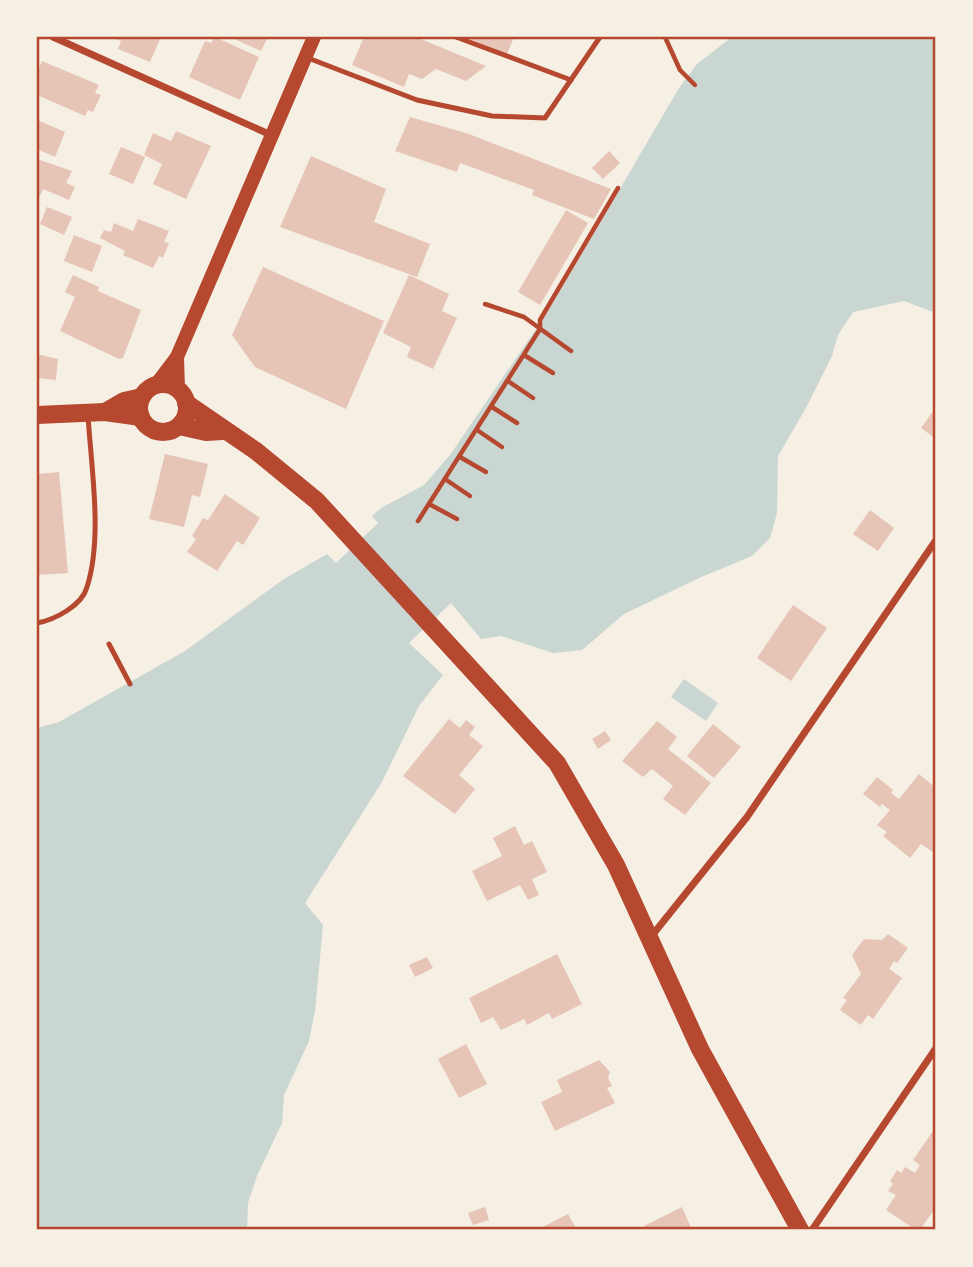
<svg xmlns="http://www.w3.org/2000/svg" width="973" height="1267" viewBox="0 0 973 1267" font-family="Arial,sans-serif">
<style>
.water{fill:#c9d6d2}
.building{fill:#e6c5b7}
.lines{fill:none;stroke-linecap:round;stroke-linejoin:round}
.path{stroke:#b5482f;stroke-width:4.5}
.service{stroke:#b5482f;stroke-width:5}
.minor{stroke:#b5482f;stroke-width:7}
.secondary{stroke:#b5482f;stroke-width:14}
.primary{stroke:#b5482f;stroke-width:18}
.neatline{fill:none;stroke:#b5482f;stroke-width:2.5}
</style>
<rect width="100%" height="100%" fill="#f6efe4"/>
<g class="water">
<path d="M732,37H936V313L904,301L853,312L838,335L832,356L807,406L778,456L777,513L770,538L752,556L699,578L624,614L582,650L553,653L501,636L481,639L451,603L409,643L443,675L419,706L382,782L305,903L323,925L315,1011L309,1041L284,1095L282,1123L257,1176L248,1203L247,1230H39L37,1226V728L59,722L185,651L284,579L327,554L336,563L378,523L372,516L381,508L424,485L450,455L549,310L679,88L697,64Z"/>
<path d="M684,679L718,703L706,721L671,697Z"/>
</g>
<g class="building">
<path d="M110,37H161L150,62L118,49L121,41Z"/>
<path d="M215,37L259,57L240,100L189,77L205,41L211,43Z"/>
<path d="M230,37H268L261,51Z"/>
<path d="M364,37H416L486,66L466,81L436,69L422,79L409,74L404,87L352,65Z"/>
<path d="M465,37H514L507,54Z"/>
<path d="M42,61L99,85L95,93L101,95L93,112L88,110L85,116L37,95V73Z"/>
<path d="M410,117L469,134L611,189L594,219L532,195L534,190L460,163L457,172L395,151Z"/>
<path d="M37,120L65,132L55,157L37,149Z"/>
<path d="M176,131L211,146L186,199L153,184L162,164L144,155L153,133L171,141Z"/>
<path d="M121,147L145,157L133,184L109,174Z"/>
<path d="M609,151L620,163L603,179L592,168Z"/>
<path d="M311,156L386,189L374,222L430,244L417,277L280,227Z"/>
<path d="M37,159L72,171L66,183L75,187L69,200L43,189L37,202Z"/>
<path d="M47,207L72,217L64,235L40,224Z"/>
<path d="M566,210L588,223L540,305L518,292Z"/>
<path d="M138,219L169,231L164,242L169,243L163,258L159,256L153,268L123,255L125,251L100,238L104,230L111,232L114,223L133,231Z"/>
<path d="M74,235L102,246L92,272L64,261Z"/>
<path d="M263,267L384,321L346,409L255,367L232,335Z"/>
<path d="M73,275L99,287L98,291L141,310L123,358L119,359L60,331L75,297L65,292Z"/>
<path d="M409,275L449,294L442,311L457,318L433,369L407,357L411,347L383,333Z"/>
<path d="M37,354L58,359L56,380L37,378Z"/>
<path d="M936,407V439L921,428Z"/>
<path d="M165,454L208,464L200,497L192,495L184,527L149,519Z"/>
<path d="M59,472L68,573L37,575V474Z"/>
<path d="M225,494L260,518L243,545L237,541L217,571L187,552L196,539L192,536L203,518L208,520Z"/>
<path d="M870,510L894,528L878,551L853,534Z"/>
<path d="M793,605L827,628L791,681L757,658Z"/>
<path d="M449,719L460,728L466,720L475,727L469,735L483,746L459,775L475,789L455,814L403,776Z"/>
<path d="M657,721L677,737L668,749L711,783L685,815L663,799L673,786L652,769L643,777L622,761Z"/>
<path d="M713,724L741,747L714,778L687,756Z"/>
<path d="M605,731L611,740L598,749L592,739Z"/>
<path d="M919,774L936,788V854L921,844L910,858L883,836L887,832L877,825L890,810L882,804L880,807L863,794L877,777L893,790L891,793L899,799Z"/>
<path d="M515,826L524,845L532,841L547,872L532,879L539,895L528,900L520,885L487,901L472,871L502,856L493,838Z"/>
<path d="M888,934L908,948L897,963L894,961L889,969L902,978L873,1019L868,1015L861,1025L840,1010L847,1000L843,998L861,974L852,955L864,939L882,940Z"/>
<path d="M557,954L582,1004L552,1019L549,1013L527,1025L524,1019L501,1030L493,1017L481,1023L469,998Z"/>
<path d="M427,957L433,968L415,977L409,965Z"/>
<path d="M466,1044L487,1084L459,1098L438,1059Z"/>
<path d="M599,1060L610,1072L608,1078L612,1086L607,1088L615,1103L555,1131L541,1102L562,1092L557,1080Z"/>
<path d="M933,1131L936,1134V1207L920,1230H916L886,1210L896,1195L888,1191L893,1184L890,1181L897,1170L901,1173L905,1167L915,1173L920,1165L913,1160Z"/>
<path d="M485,1207L489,1220L473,1225L468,1213Z"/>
<path d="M682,1207L692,1230H646L644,1226Z"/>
<path d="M568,1214L577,1230H537Z"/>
</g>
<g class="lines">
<g class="path">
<path d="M665,37L680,70L695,85"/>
<path d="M485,304L524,317L571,351"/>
<path d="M524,355L553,373"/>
<path d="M508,381L533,398"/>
<path d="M492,407L517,423"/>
<path d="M477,430L502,447"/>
<path d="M460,457L486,472"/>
<path d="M445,479L470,496"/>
<path d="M429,504L457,519"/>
<path d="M418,521L540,329V320L618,188"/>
</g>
<g class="service">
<path d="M456,37L571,80"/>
<path d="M308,58L417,100L492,116L545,118L600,37"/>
<path d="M37,623C54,620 82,606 87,587C103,537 91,467 88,415"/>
<path d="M109,644L130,684"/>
</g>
<g class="minor">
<path d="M53,37L271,135"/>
<path d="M650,938L747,817L936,540"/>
<path d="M812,1230L936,1048"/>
</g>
<g class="secondary">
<path d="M177,357L178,390"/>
<path d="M155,386L177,357L314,37"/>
</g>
<g class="primary">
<circle cx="163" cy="408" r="24"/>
<path d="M186,403L256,451L317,501L557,763L616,865L700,1049L800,1230"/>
<path d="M105,412L124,401L142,397"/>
<path d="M37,415L105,412L141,417"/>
<path d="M179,426L206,432L222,431"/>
</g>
</g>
<rect width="973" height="1267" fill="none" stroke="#f6efe4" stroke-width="77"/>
<rect x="38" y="38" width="896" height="1190" class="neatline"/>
</svg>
